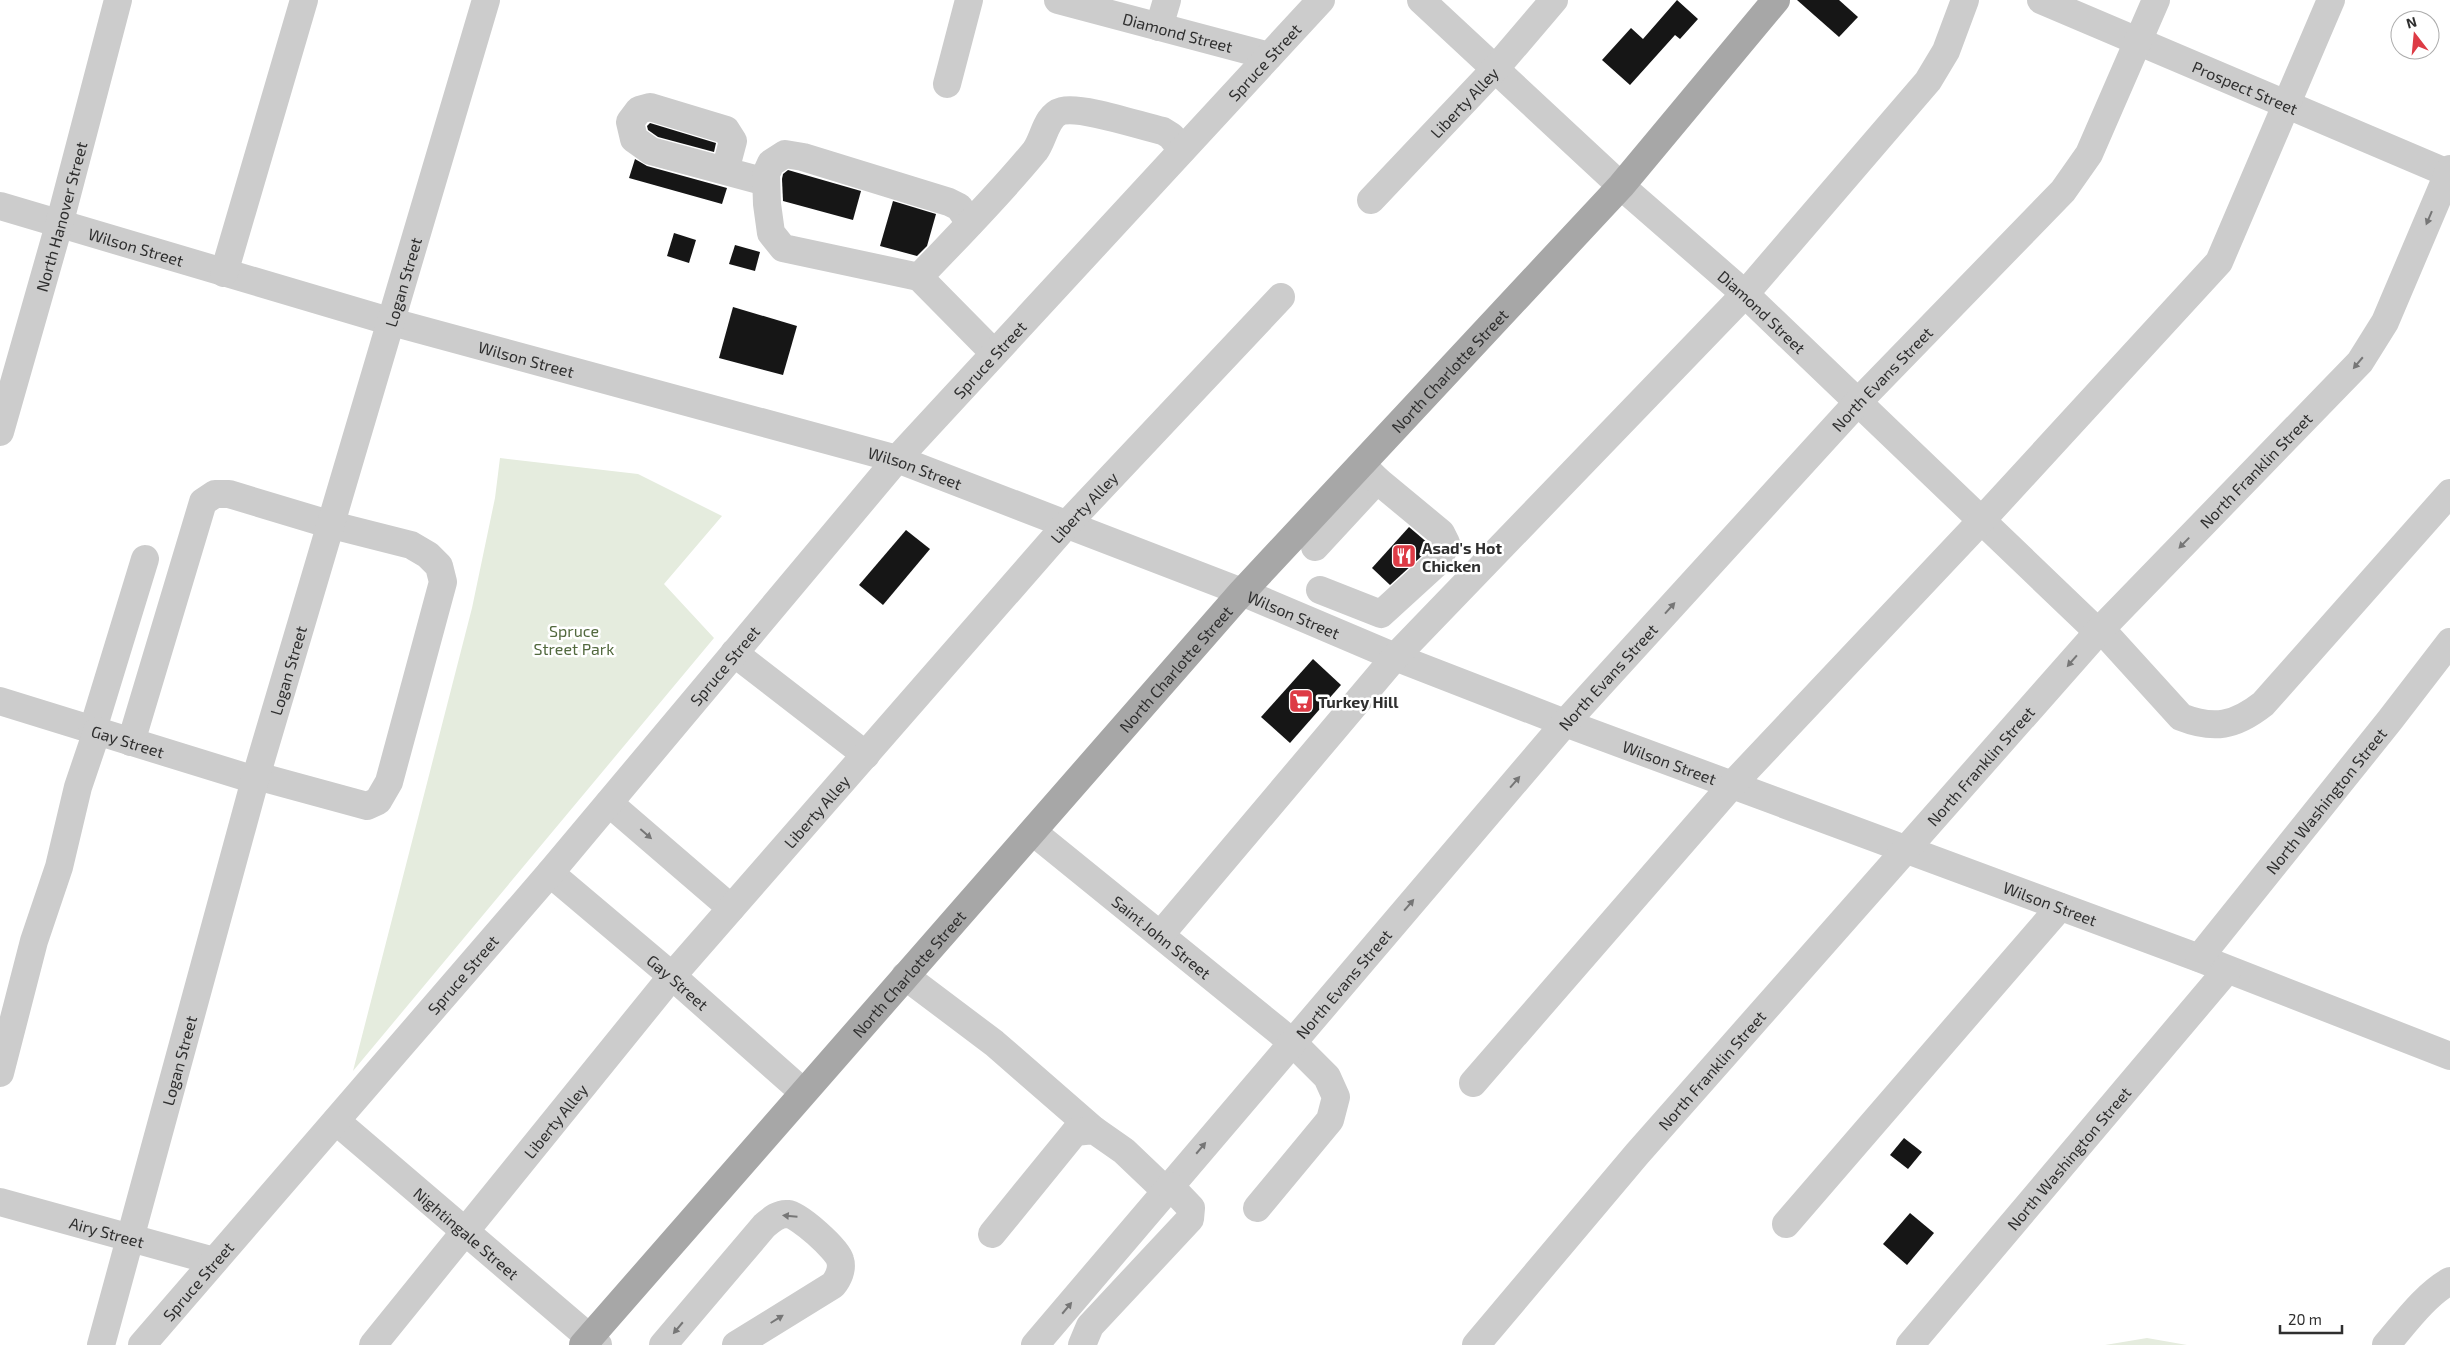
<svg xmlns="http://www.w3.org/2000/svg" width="2450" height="1345" viewBox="0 0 2450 1345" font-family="'Exo 2',sans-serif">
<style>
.green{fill:#e5ecde}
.building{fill:#161616}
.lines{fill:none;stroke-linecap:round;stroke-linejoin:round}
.minor{stroke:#ccc;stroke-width:28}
.major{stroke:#a7a7a7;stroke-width:28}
.oneway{fill:#767676}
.labels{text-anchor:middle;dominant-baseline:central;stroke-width:5;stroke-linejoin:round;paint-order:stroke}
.street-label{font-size:16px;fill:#2f2f2f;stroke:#fff}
.poi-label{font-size:16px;font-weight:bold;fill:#2f2f2f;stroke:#fff;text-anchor:start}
.park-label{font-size:16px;fill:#52693e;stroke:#fff}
</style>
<rect width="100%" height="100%" fill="#fff"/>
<g class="green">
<path d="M500,458L638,474L722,516L664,584L714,638L353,1071L472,608L495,498Z"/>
<path d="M2147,1338L2187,1345H2103H2105Z"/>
</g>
<g class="building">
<path d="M1677,0L1698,19L1680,39L1675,35L1630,85L1602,60L1631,28L1643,39Z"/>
<path d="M1797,0H1839L1858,17L1839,37Z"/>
<path d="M650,123L716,143L714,152L658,137L648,130L647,126Z"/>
<path d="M635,159L647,166L727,188L722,204L629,178Z"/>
<path d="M788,170L861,191L853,220L783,201L782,179L783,174Z"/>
<path d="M893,201L936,214L927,246L917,256L880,246Z"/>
<path d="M674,233L696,240L689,263L667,256Z"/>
<path d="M735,245L760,252L755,271L729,264Z"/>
<path d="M733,307L797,326L783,375L719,358Z"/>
<path d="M1409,527L1429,544L1425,553L1390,585L1372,568Z"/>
<path d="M906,530L930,549L883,605L859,585Z"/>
<path d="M1313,659L1341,685L1290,743L1261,717Z"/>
<path d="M1904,1138L1922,1152L1908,1169L1890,1155Z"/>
<path d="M1910,1213L1934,1233L1907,1265L1883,1244Z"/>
</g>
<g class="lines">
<g class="minor">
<path id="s1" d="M1058,0L1269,56"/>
<path id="s2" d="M1421,0L1621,186L1745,294L2098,632"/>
<path id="s3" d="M2041,0L2450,174"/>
<path d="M1159,27L1167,0"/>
<path d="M947,84L969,0"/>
<path d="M725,171L733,141L726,130L650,107L639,110L630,122L634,139L651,151L766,182"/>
<path id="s4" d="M1371,200L1495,69L1554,0"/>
<path id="s5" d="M0,206L392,322L897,459L1242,592L1395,657L1565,723L2199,958L2450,1056"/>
<path d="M224,273L304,0"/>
<path d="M919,277L783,248L771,233L767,204L766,174L771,163L785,154L803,157L949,202L959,207L970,223"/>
<path d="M994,353L919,277C958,236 999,195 1035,151C1044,139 1046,115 1062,111C1083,106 1140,126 1163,131L1171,136L1182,150"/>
<path id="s6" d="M0,432L59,225L118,0"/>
<path d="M1315,547L1377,480L1365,468"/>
<path d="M1320,590L1381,614L1438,562L1446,543L1441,533L1377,480"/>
<path d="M2101,629L2181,717C2214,730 2235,726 2263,704L2450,493"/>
<path d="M734,653L866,755"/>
<path id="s7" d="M0,701L255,780"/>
<path d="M93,729L145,559"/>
<path d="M131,742L203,502L215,494H229L332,525L411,545L428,555L439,566L443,582L389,782L378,801L367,806L257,776"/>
<path d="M609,803L731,908"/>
<path id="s8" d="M1033,832L1292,1042L1327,1077L1336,1097L1330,1120L1257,1208"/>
<path id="s9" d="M550,873L672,976L803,1092"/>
<path d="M1161,934L1395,657L1745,294L1928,81L1946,51L1965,0"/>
<path id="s10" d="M2199,958L2390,720L2450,642"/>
<path d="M905,976L994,1043L1094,1130"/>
<path d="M0,1073L34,941L59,867L78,787L97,731"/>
<path d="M1473,1083L1731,786L1981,521L2219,262L2331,0"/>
<path id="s11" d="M336,1121L598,1345"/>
<path id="s12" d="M0,1202L214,1261"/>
<path d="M1786,1224L2060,907"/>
<path d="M992,1234L1075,1132L1094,1130L1124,1151L1166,1191"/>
<path id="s13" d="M101,1345L255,780L486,0"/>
<path id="s14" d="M142,1345L550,873L897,459L1321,0"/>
<path id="s15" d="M373,1345L672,976L1067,524L1281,297"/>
<path d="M663,1345L764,1226C771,1220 778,1213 788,1214C799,1215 837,1249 840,1260C843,1269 838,1279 833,1285L736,1345"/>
<path id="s16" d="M1035,1345L1565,723L1857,403L2063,191L2089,154L2156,0"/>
<path d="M1082,1345L1090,1326L1190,1219L1191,1208L1170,1186"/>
<path id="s17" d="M1476,1345L1637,1154L2098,632L2360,362L2385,322L2450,169"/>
<path id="s18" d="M1910,1345L2227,970"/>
<path d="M2386,1345C2405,1323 2425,1295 2450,1281"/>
</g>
<path class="major" id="s19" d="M583,1345L1242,592L1621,186L1776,0"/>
</g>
<defs><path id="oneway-solid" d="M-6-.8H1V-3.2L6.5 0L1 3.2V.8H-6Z" transform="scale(1.25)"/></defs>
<g class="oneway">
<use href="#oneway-solid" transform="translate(2429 218) rotate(113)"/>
<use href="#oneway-solid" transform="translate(2358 363) rotate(130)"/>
<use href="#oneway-solid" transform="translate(2184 543) rotate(134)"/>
<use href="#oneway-solid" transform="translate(1670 608) rotate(-48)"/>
<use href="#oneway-solid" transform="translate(2072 661) rotate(131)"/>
<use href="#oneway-solid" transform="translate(1515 782) rotate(-49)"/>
<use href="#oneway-solid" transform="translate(646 834) rotate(41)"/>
<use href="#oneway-solid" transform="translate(1409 905) rotate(-49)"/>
<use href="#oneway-solid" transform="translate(1201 1148) rotate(-50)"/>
<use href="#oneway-solid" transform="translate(790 1216) rotate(-175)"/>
<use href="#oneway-solid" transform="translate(1067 1308) rotate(-50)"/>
<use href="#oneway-solid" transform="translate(777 1319) rotate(-32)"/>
<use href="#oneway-solid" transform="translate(678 1328) rotate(130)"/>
</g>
<defs>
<symbol id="restaurant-square" viewBox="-11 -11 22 22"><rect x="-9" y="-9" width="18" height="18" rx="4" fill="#dd3b45" stroke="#fff"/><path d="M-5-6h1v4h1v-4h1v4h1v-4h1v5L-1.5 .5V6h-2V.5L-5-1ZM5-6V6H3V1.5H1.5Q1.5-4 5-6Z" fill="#fff"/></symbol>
<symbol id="supermarket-square" viewBox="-11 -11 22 22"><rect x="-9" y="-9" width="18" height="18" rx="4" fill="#dd3b45" stroke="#fff"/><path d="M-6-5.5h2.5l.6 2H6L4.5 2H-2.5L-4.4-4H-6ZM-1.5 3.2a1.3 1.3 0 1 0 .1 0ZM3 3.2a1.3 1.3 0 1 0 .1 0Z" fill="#fff"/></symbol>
</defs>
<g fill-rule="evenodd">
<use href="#restaurant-square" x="1390" y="542" width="28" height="28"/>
<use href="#supermarket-square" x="1287" y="687" width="28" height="28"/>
</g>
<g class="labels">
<g class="street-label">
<text stroke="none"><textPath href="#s1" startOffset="124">Diamond Street</textPath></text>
<text stroke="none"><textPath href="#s14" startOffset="1705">Spruce Street</textPath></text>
<text stroke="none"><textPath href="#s3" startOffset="222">Prospect Street</textPath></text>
<text stroke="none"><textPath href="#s4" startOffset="135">Liberty Alley</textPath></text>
<text stroke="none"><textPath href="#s6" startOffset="224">North Hanover Street</textPath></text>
<text stroke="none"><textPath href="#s5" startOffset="142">Wilson Street</textPath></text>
<text stroke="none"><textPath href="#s13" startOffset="1105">Logan Street</textPath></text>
<text stroke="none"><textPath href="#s2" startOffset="462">Diamond Street</textPath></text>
<text stroke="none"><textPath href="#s5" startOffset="548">Wilson Street</textPath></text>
<text stroke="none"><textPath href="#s14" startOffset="1300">Spruce Street</textPath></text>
<text stroke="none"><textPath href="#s19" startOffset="1304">North Charlotte Street</textPath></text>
<text stroke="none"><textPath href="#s16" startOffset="1285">North Evans Street</textPath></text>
<text stroke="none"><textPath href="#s5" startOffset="952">Wilson Street</textPath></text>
<text stroke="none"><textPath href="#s17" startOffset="1172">North Franklin Street</textPath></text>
<text stroke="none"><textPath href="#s15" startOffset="1099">Liberty Alley</textPath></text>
<text stroke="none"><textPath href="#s5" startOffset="1358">Wilson Street</textPath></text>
<text stroke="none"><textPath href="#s14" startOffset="895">Spruce Street</textPath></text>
<text stroke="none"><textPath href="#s19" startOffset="899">North Charlotte Street</textPath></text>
<text stroke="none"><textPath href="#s13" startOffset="700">Logan Street</textPath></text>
<text stroke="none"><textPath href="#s16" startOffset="880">North Evans Street</textPath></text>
<text stroke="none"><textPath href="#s7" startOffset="134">Gay Street</textPath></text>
<text stroke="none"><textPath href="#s5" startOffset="1762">Wilson Street</textPath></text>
<text stroke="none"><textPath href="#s17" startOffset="768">North Franklin Street</textPath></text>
<text stroke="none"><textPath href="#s10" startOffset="202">North Washington Street</textPath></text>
<text stroke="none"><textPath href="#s15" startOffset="694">Liberty Alley</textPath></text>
<text stroke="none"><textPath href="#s5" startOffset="2168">Wilson Street</textPath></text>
<text stroke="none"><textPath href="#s8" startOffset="166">Saint John Street</textPath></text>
<text stroke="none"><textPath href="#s19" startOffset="494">North Charlotte Street</textPath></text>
<text stroke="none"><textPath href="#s14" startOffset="490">Spruce Street</textPath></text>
<text stroke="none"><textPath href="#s9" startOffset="168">Gay Street</textPath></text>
<text stroke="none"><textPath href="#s16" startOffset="475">North Evans Street</textPath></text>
<text stroke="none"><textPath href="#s13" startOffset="295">Logan Street</textPath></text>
<text stroke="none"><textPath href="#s17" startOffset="362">North Franklin Street</textPath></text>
<text stroke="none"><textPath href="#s15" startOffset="289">Liberty Alley</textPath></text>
<text stroke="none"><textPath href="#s18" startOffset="245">North Washington Street</textPath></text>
<text stroke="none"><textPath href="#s12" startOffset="111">Airy Street</textPath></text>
<text stroke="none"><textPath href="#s11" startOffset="172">Nightingale Street</textPath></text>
<text stroke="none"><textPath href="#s14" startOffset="85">Spruce Street</textPath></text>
</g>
<g class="poi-label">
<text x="1422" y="547">Asad's Hot<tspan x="1422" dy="18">Chicken</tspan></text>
<text x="1318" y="701">Turkey Hill</text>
</g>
<g class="park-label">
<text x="574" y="630">Spruce<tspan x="574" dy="18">Street Park</tspan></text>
</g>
</g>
<g transform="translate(2415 35) rotate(344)"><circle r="24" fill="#ffffff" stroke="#acacac"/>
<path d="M0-4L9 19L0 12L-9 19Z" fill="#dd3b45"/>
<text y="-8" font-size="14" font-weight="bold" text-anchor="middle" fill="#2f2f2f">N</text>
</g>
<path d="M2280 1325v8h62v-8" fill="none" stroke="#2f2f2f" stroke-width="2.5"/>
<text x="2288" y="1325" font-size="15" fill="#2f2f2f" stroke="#ffffff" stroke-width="4" paint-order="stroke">20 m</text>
</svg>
